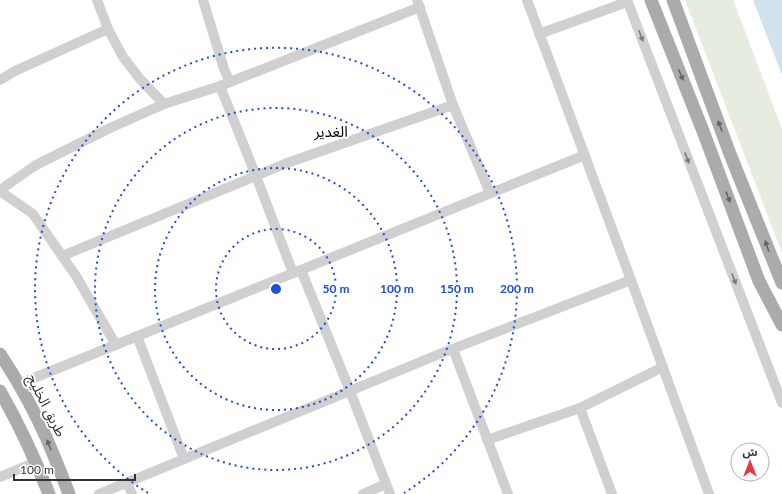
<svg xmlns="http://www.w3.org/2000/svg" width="782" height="494" viewBox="0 0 782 494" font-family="Lato,'Noto Sans Arabic',sans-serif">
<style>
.green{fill:#e6ecdf}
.water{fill:#cfe2ee}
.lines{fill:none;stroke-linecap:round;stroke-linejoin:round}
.minor{stroke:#d0d0d0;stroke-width:10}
.major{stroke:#ababab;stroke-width:13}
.oneway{fill:#7a7a7a}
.oneway2{fill:#636363}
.ring{fill:none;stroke:#1d4ed8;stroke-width:2;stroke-dasharray:2 4}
.labels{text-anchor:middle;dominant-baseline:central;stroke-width:4;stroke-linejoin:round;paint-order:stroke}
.street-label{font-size:14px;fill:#333;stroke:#fff}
.neighbourhood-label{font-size:15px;fill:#000;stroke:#fff}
.centre{fill:#1d4ed8;stroke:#fff;stroke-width:2}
.ring-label{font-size:12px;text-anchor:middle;font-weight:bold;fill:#1d4ed8;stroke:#fff;stroke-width:4;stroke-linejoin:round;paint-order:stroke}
</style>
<rect width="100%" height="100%" fill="#fff"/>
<path class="green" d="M685,0H733L782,129V253Z"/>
<path class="water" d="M753,0H782V75Z"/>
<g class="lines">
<g class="minor">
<path d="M97,0L108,29L123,57L140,79L164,104"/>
<path d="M203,0L224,69L230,82"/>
<path d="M417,0L453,105L490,193"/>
<path d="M527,0L631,280L709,494"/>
<path d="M627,0L782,403"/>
<path d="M539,34L627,2"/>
<path d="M0,80L15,71L108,29"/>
<path d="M220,86L256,176L293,273"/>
<path d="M0,190L36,165L110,128L164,104L220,86L230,82L420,7"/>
<path d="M0,191L33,214L76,276L116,345"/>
<path d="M62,256L287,163L453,105"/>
<path d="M301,270L350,391L390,494"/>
<path d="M137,336L184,459"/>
<path d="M453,349L508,494"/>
<path d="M19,384L585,155"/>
<path d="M580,408L663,367"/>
<path d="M487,440L580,408L612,494"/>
<path d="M0,477L36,462"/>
<path d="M127,483L132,494"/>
<path d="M99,494L442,353L631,280"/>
<path d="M363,494L386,484"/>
</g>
<g class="major">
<path d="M651,0L703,131L759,281L782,325"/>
<path d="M673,0L730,154L782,283"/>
<path d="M0,354C18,381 33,408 46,437C54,456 62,475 69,494"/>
<path d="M0,391C19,424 35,459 49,494"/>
</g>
</g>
<defs><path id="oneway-solid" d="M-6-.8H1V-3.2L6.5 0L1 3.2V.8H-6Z"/></defs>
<g class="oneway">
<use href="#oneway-solid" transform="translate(641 36) rotate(69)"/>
<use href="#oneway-solid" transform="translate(687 158) rotate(69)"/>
<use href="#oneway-solid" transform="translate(734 279) rotate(69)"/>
</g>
<g class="oneway2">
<use href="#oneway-solid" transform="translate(681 75) rotate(68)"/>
<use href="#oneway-solid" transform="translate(720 126) rotate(-110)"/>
<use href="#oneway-solid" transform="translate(728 197) rotate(69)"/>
<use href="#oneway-solid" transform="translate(767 246) rotate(-109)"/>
<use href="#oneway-solid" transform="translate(49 445) rotate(-112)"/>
</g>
<g class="ring">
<circle cx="276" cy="289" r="60"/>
<circle cx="276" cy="289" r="121"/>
<circle cx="276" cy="289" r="181"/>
<path d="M148 493A241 241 0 1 1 404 493"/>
</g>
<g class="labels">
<g class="street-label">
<text transform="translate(47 405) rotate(63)">طريق الخليج</text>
</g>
<g class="neighbourhood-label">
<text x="331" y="131">الغدير</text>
</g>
</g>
<circle cx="276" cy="289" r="6" class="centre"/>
<g class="ring-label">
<text x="336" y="293">50 m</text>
<text x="397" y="293">100 m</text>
<text x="457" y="293">150 m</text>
<text x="517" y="293">200 m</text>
</g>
<g transform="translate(750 462)"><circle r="19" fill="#ffffff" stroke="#adadad"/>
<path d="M0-3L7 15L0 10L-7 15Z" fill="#e63946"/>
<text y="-6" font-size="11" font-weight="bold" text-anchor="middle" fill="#333333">ش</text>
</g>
<path d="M14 474v6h121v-6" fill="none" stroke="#333333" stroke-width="2"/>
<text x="20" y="474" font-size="12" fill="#333333" stroke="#ffffff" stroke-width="3" paint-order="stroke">100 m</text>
</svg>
